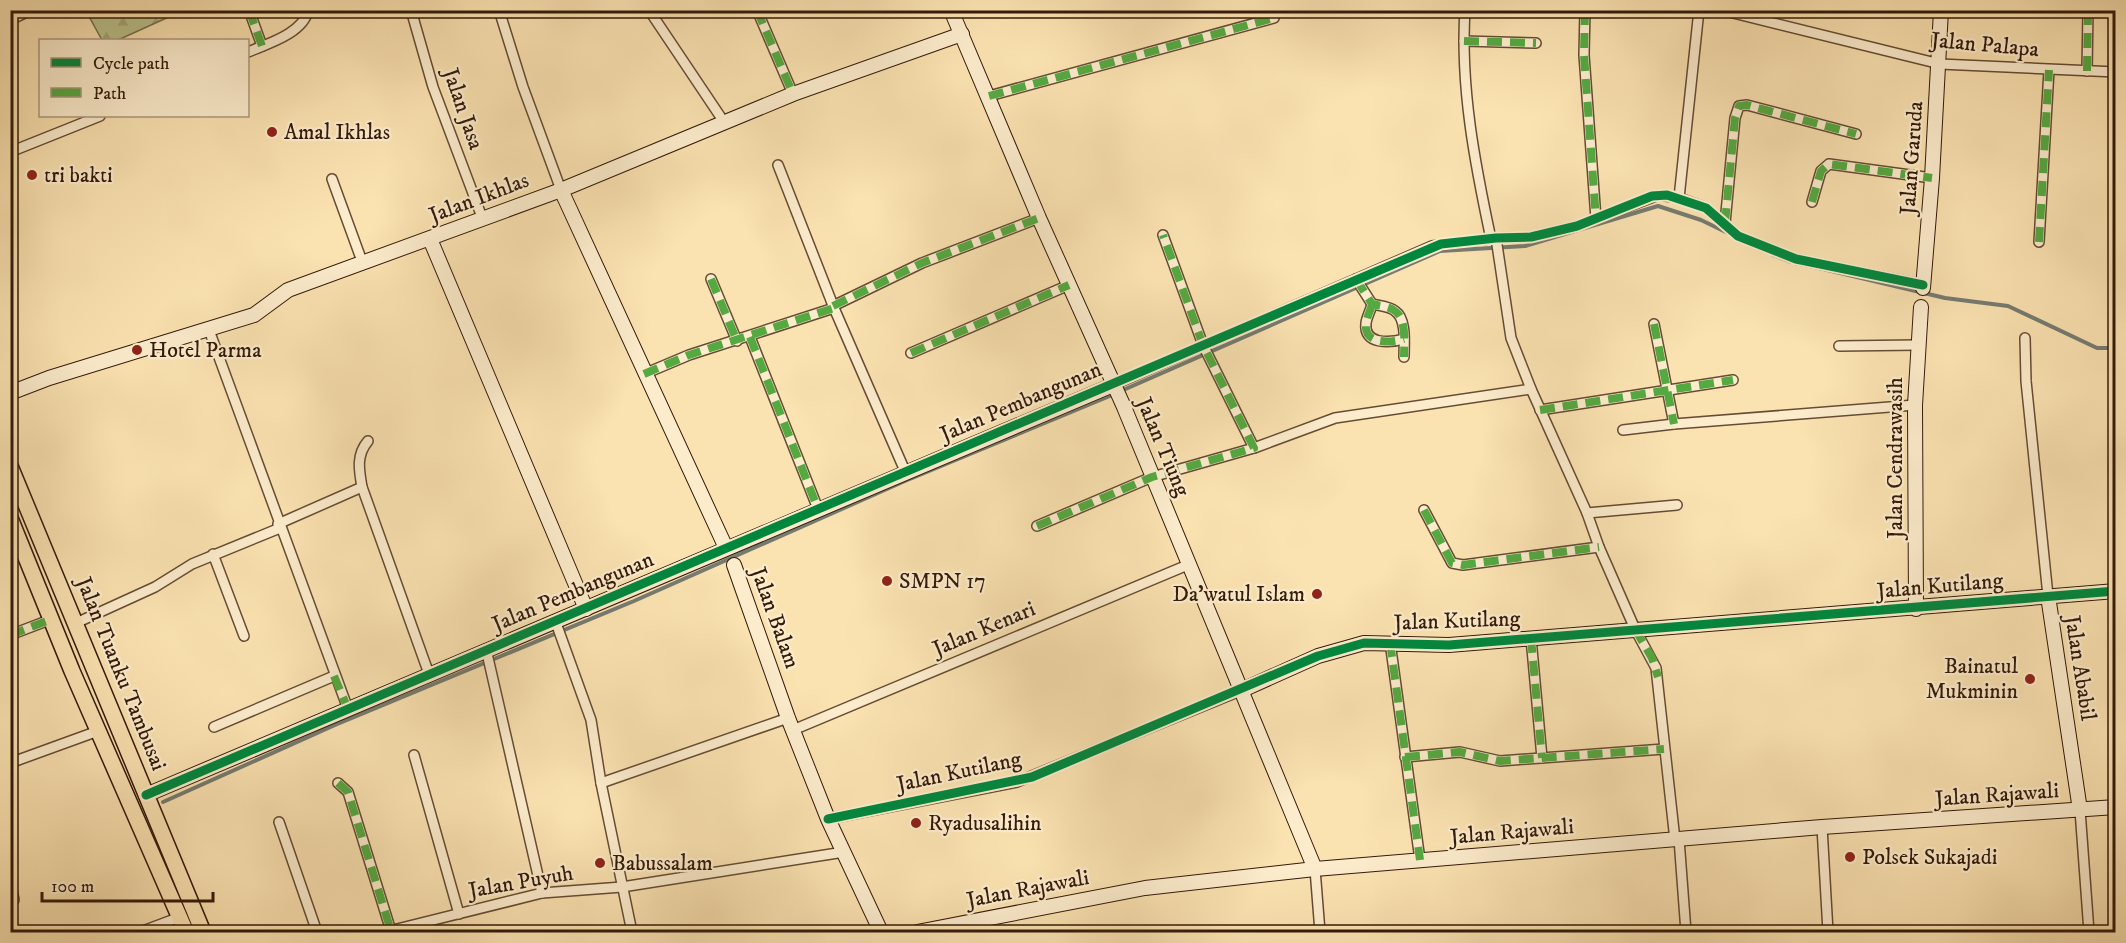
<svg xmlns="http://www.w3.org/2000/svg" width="2126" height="943" viewBox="0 0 2126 943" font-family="'IM FELL DW Pica',serif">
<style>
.forest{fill:url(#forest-firs);stroke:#776f4c;stroke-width:1.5}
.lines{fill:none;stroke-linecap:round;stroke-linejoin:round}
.stream{stroke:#767b71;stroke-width:4}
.street-casing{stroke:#654c34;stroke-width:12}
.secondary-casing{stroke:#331a0a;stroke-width:16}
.primary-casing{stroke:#331a0a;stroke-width:18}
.street{stroke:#fceccc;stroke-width:9}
.secondary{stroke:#fceccc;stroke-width:14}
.primary{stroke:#fbe2b1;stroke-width:15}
.quiet{stroke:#54a941;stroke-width:8;stroke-dasharray:15 8;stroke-linecap:butt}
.cycleway-casing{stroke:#fceccc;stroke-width:13}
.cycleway{stroke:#00873e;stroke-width:9}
.poi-dot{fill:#8f2418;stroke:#fceccc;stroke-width:2}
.labels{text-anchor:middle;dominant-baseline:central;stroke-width:4.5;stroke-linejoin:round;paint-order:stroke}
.street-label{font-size:22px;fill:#331a0a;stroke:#fceccc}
.poi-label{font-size:22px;fill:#331a0a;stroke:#fceccc;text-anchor:start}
</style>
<defs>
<pattern id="forest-firs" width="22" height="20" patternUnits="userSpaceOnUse" patternTransform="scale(1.5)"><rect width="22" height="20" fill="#bbc48e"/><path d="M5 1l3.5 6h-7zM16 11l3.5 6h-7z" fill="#a1a879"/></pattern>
</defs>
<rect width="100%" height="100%" fill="#fbe2b1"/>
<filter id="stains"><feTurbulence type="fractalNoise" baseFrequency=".00333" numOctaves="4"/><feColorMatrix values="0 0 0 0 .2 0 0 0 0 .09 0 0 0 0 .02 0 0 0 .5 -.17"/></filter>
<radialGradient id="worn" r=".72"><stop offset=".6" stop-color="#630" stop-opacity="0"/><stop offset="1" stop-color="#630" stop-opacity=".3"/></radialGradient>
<path class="forest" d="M86,11H182L118,40H102Z"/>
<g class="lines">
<g class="stream">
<path d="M1773,255L1791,262"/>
<path d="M1819,268L1945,298L2008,306L2097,348H2116"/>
<path d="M163,802L335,725L634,601L905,481L1105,398L1440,251L1525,246L1658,206L1701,220L1734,236"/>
</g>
<defs>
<g id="street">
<path d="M249,10L262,46"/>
<path d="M411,10L433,87L483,220"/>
<path d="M499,10L523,87L561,190"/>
<path d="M649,10L724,122"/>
<path d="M757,10L793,94"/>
<path d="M1465,10C1460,87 1475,164 1491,239"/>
<path d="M1585,10L1584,55L1596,219"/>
<path d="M1721,10L1940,64L2116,72"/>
<path d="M953,14L965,10"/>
<path d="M10,20L31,10"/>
<path d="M1464,41L1536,43"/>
<path d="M248,52C267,44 304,33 308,10"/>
<path d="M2087,71L2088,10"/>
<path d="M989,96L1274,18"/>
<path d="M10,152L100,116"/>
<path d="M778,165L834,308L905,471"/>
<path d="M332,179L363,264"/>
<path d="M1679,198L1699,10"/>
<path d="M1812,202L1821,171L1829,164L1932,178"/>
<path d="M1725,223L1735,118L1739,106L1747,105L1856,134"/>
<path d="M1163,235L1203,345L1254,448"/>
<path d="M1496,238L1511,338L1531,389L1587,513L1599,547L1635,629L1656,668L1675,840"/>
<path d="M2039,242L2049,70"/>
<path d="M711,279L737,341"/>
<path d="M1356,279L1372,304C1380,306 1389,306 1395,311C1407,319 1404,344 1404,357"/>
<path d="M1372,304C1371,310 1367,316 1366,323C1363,345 1390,343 1404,339"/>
<path d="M833,306L922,263L1039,218"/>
<path d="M1654,324L1674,424"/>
<path d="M209,330L348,709"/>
<path d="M750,337L818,509"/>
<path d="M2025,338L2026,381L2048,596"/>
<path d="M1839,346L1918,345"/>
<path d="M911,353L1069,285"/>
<path d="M644,374L689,355L834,308"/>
<path d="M1113,385L1432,246L1496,238L1531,237L1577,226L1659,195L1679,198L1706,208L1738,236L1796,259L1923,285"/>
<path d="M1540,410L1733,380"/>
<path d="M1623,430L1674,424L1915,405"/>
<path d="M368,441C356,455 359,470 362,487L429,674"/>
<path d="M1424,510L1452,563L1463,565L1599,547"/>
<path d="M1587,513L1677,505"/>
<path d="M278,524L362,487"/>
<path d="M1037,526L1152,477L1254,448L1335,418L1531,389"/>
<path d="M213,554L244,636"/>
<path d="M76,623L155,587L192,564L280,528"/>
<path d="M556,623L591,720L601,783L632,932"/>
<path d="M10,635L52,619"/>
<path d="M1531,638L1542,758"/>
<path d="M1390,642L1420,860"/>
<path d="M486,649L542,893"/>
<path d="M214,727L334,676"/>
<path d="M793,730L1190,564"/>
<path d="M414,755L459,914"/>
<path d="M1405,757L1460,752L1500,761L1664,749"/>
<path d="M10,763L98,731"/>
<path d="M338,783L348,792L391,931"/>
<path d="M601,783L788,718"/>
<path d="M2080,810L2089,932"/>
<path d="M828,819L1017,782L1240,691"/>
<path d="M279,822L317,932"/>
<path d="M1822,827L1828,932"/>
<path d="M1679,839L1686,932"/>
<path d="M1315,869L1320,932"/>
<path d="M10,880L14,900"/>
<path d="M140,932L180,917"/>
<path d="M385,932L542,893L622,887L844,852"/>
</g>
<g id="secondary">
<path d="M951,10L1039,218L1124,407L1315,869"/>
<path d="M561,190L726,548"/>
<path d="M430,239L586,609"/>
<path d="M1923,288L1932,178L1941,10"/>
<path d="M10,393L49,378L254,315L288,290L561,190L793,94L962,34"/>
<path d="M734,565L788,718L828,819L881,932"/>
<path d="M2048,596L2080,810"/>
<path d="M1916,609L1915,405L1921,307"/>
<path d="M1240,691L1318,656L1364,643L1449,645L2116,591"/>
<path d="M146,795L1113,385"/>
<path d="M917,932L1145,888L1315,869L1822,827L2116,807"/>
</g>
<g id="primary">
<path d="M10,466L203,932"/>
<path d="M10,518L72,671L186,932"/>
</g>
</defs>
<use href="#street" class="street-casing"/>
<use href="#secondary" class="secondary-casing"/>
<use href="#primary" class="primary-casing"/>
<use href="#street" class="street"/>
<use href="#secondary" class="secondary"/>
<use href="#primary" class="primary"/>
<g class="quiet">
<path d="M249,10L262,46"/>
<path d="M757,10L793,94"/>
<path d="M1585,10L1584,55L1596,219"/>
<path d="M1464,41L1536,43"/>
<path d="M2087,71L2088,10"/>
<path d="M989,96L1274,18"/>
<path d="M1812,202L1821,171L1829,164L1932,178"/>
<path d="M1725,223L1735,118L1739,106L1747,105L1856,134"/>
<path d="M2039,242L2049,70"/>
<path d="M711,279L737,341"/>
<path d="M1356,279L1372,304C1380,306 1389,306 1395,311C1407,319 1404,344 1404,357"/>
<path d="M1372,304C1371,310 1367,316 1366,323C1363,345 1390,343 1404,339"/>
<path d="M833,306L922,263L1039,218"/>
<path d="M1654,324L1674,424"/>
<path d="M750,337L818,509"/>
<path d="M911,353L1069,285"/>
<path d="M644,374L689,355L834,308"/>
<path d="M1540,410L1733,380"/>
<path d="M1424,510L1452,563L1463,565L1599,547"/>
<path d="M1037,526L1152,477L1254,448L1203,345L1163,235"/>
<path d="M1635,629L1652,658L1658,677"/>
<path d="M10,635L52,619"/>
<path d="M1531,638L1542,758"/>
<path d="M1390,642L1420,860"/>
<path d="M334,676L348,709"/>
<path d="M1405,757L1460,752L1500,761L1664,749"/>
<path d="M338,783L348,792L391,931"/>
</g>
<defs>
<g id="cycleway">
<path d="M146,795L1441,244L1496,238L1531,237L1577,226L1652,196L1667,195L1706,208L1738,236L1796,259L1923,285"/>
<path d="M828,819L1032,777L1318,656L1364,643L1449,645L2116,591"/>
</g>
</defs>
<use href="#cycleway" class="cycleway-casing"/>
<use href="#cycleway" class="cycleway"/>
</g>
<g class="poi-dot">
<circle cx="272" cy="132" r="6"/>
<circle cx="32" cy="175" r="6"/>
<circle cx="137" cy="350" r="6"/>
<circle cx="887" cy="581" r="6"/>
<circle cx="1317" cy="594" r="6"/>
<circle cx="2030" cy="679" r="6"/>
<circle cx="916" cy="823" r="6"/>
<circle cx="1850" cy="857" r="6"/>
<circle cx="600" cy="863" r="6"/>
</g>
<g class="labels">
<g class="street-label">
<text transform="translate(1985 45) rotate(5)">Jalan Palapa</text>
<text transform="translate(463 109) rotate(71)">Jalan Jasa</text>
<text transform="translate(1912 158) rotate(-86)">Jalan Garuda</text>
<text transform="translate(479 198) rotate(-21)">Jalan Ikhlas</text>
<text transform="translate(1021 402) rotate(-23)">Jalan Pembangunan</text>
<text transform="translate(1163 447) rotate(67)">Jalan Tiung</text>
<text transform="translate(1895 458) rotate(-90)">Jalan Cendrawasih</text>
<text transform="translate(1940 586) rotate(-5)">Jalan Kutilang</text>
<text transform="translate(573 592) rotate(-23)">Jalan Pembangunan</text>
<text transform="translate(775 618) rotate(70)">Jalan Balam</text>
<text transform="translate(1457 621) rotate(-2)">Jalan Kutilang</text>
<text transform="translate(984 629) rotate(-23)">Jalan Kenari</text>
<text transform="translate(2080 668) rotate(81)">Jalan Ababil</text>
<text transform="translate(121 674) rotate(68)">Jalan Tuanku Tambusai</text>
<text transform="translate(959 772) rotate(-12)">Jalan Kutilang</text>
<text transform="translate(1997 795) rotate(-4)">Jalan Rajawali</text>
<text transform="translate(1512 832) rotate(-5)">Jalan Rajawali</text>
<text transform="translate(521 882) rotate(-10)">Jalan Puyuh</text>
<text transform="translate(1028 889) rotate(-11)">Jalan Rajawali</text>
</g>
<g class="poi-label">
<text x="284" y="132">Amal Ikhlas</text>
<text x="44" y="175">tri bakti</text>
<text x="149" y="350">Hotel Parma</text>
<text x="899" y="581">SMPN 17</text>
<text x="1305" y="594" text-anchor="end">Da'watul Islam</text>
<text x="2018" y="666" text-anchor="end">Bainatul<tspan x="2018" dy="25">Mukminin</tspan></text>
<text x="928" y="823">Ryadusalihin</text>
<text x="1862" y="857">Polsek Sukajadi</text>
<text x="612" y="863">Babussalam</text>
</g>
</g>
<rect width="2126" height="943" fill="none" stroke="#fbe2b1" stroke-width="36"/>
<rect x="12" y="12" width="2102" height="919" fill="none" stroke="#331a0a" stroke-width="3"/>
<rect x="18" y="18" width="2090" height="907" fill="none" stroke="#331a0a" stroke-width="1.5"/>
<rect x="39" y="39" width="210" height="78" fill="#fceccc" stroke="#ac987e" stroke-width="1.5"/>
<rect x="51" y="58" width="30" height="9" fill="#00873e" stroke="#ac987e" stroke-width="1.5"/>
<text x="93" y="69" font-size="18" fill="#331a0a">Cycle path</text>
<rect x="51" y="88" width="30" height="9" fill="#54a941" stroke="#ac987e" stroke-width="1.5"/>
<text x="93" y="99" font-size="18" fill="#331a0a">Path</text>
<path d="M42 892v9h171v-9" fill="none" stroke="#331a0a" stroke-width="3"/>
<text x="51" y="892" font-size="18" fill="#331a0a" stroke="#fceccc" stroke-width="4.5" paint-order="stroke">100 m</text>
<rect width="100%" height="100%" filter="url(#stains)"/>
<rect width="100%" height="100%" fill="url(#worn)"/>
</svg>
